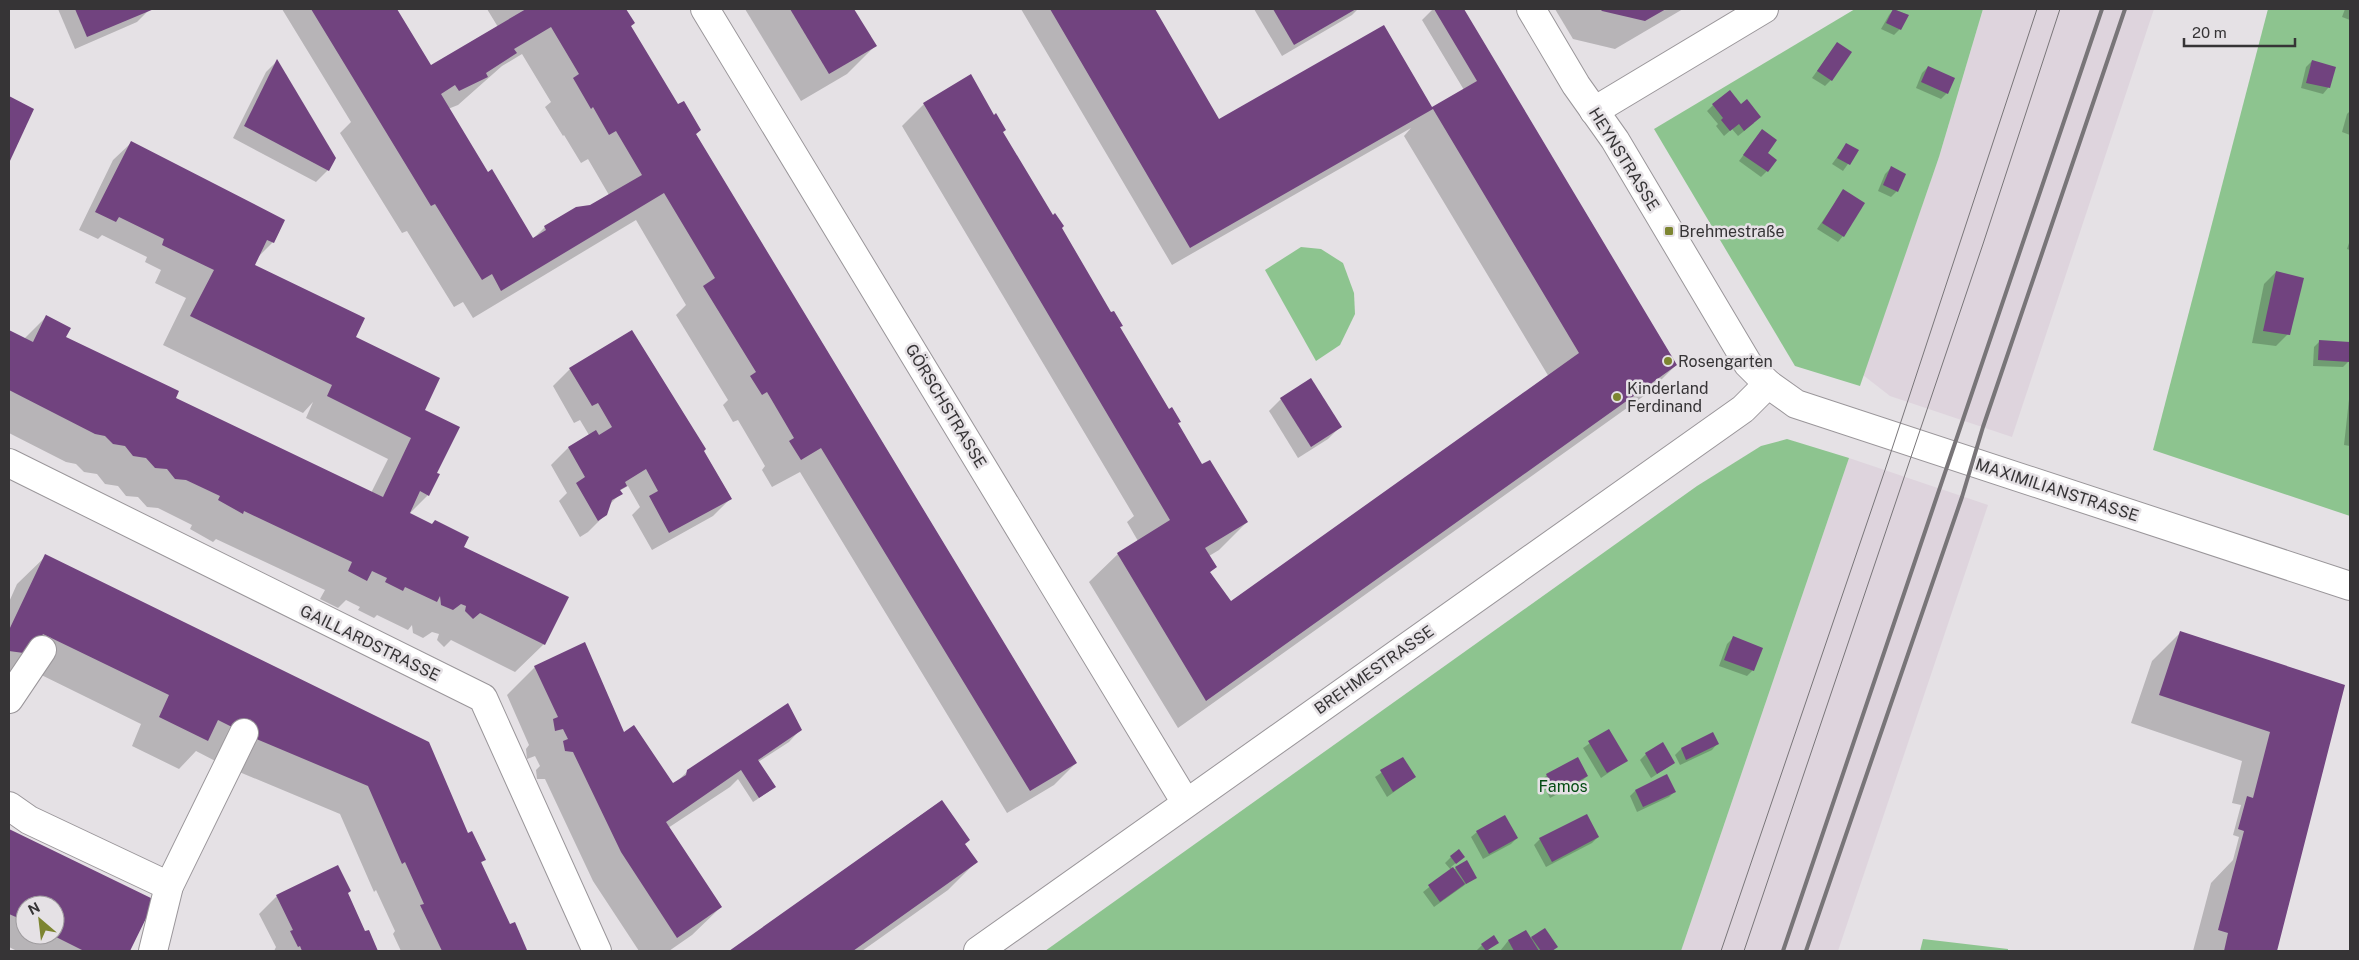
<svg xmlns="http://www.w3.org/2000/svg" width="2359" height="960" viewBox="0 0 2359 960" font-family="'Public Sans',sans-serif">
<style>
.built{fill:#ded4dd}
.green{fill:#8dc48f}
.shadow{fill:#0003;fill-rule:evenodd}
.building{fill:#71437f;fill-rule:evenodd}
.lines{fill:none;stroke-linecap:round;stroke-linejoin:round}
.minor-casing{stroke:#9a969a;stroke-width:30}
.minor{stroke:#fff;stroke-width:28}
.tram{stroke:#787578;stroke-width:1}
.rail{stroke:#787578;stroke-width:4}
.poi-dot{fill:#7d8531;stroke:#e5e1e5;stroke-width:2}
.labels{text-anchor:middle;dominant-baseline:central;stroke-width:5;stroke-linejoin:round;paint-order:stroke}
.street-label{font-size:16px;fill:#363436;stroke:#e5e1e5}
.poi-label{font-size:16px;fill:#363436;stroke:#e5e1e5;text-anchor:start}
.park-label{font-size:16px;fill:#054d14;stroke:#e5e1e5}
</style>
<rect width="100%" height="100%" fill="#e5e1e5"/>
<g class="built">
<path d="M1983,9H2154L2012,437L1890,396L1863,375L1939,157Z"/>
<path d="M1849,458L1988,505L1838,951H1681Z"/>
</g>
<g class="green">
<path d="M1855,9H1983L1939,157L1860,386L1795,366L1654,129Z"/>
<path d="M2268,9H2350V516L2153,450Z"/>
<path d="M1301,247L1321,249L1343,263L1354,293L1355,314L1340,345L1316,361L1265,270Z"/>
<path d="M1787,439L1849,458L1681,951H1045L1697,486L1761,446Z"/>
<path d="M1923,939L2008,949V951H1920Z"/>
</g>
<g class="shadow">
<path d="M58,9H149V10L137,22L75,49Z"/>
<path d="M282,9H396L430,65L426,69L498,27L487,9H530L533,12L535,11L533,9H624L633,23L629,27L678,106L700,130L695,135L1076,763L1054,785L1007,813L800,472L772,487L762,470L765,466L738,420L733,422L723,405L728,400L676,315L686,305L636,220L473,318L463,302L454,307L407,231L402,233L340,133L351,122ZM522,54L551,102L545,107L563,136L564,135L581,163L588,159L609,195L591,206L576,208L545,227L532,240L487,173L448,109L458,105L502,66Z"/>
<path d="M745,9H852L875,46L847,74L801,101Z"/>
<path d="M1021,9H1154L1218,121L1431,109L1464,90L1422,20L1433,9H1463L1676,365L1648,393L1178,728L1089,582L1118,554L1138,541L1127,522L1134,516L902,126L924,104L1002,132L1111,314L1121,326L1119,328L1177,424L1196,469L1247,522L1219,550L1209,556L1216,567L1209,573L1230,603L1549,377L1404,136L1411,128L1172,265Z"/>
<path d="M1254,9H1358L1352,15L1282,56Z"/>
<path d="M1555,9H1683L1615,49L1573,39Z"/>
<path d="M1894,9L1908,15L1900,29L1894,35L1881,29L1889,15Z"/>
<path d="M2345,9H2350V20L2342,17Z"/>
<path d="M1837,43L1831,80L1825,86L1812,78Z"/>
<path d="M277,61L328,170L316,182L233,138L266,72Z"/>
<path d="M2312,61L2334,68L2328,88L2323,94L2301,88L2306,67Z"/>
<path d="M1928,67L1947,93L1941,99L1916,88L1922,73Z"/>
<path d="M9,98L33,110L9,160Z"/>
<path d="M1713,105L1754,123L1738,136L1732,129L1724,136L1716,126L1718,124L1707,111Z"/>
<path d="M2350,111V135L2342,132L2347,114Z"/>
<path d="M1762,130L1767,171L1761,177L1739,161Z"/>
<path d="M131,143L273,242L256,259L253,266L352,342L421,415L436,474L428,495L409,514L463,547L544,644L515,672L451,640L444,647L437,640L439,634L432,632L423,638L413,633L412,625L408,630L377,615L374,618L358,610L360,607L346,600L338,608L320,599L325,590L216,539L213,542L190,529L192,525L158,508L147,507L138,497L126,496L118,486L105,484L97,474L84,472L76,464L66,462L9,433V331L24,339L46,317L65,338L174,399L371,493L388,459L306,418L313,402L303,413L163,345L186,298L155,283L161,270L145,262L147,257L102,235L98,239L79,230L113,160Z"/>
<path d="M1846,145L1857,151L1843,171L1832,164Z"/>
<path d="M1891,168L1897,191L1891,197L1878,191L1885,174Z"/>
<path d="M1844,190L1843,236L1838,242L1817,229Z"/>
<path d="M2350,240V250L2347,249Z"/>
<path d="M2276,272L2288,334L2276,346L2252,343L2264,284Z"/>
<path d="M2320,341L2350,343L2349,361L2343,367L2313,366L2314,347Z"/>
<path d="M570,369L702,451L731,498L713,516L652,550L632,515L640,507L628,486L619,491L621,493L609,505L606,514L588,532L580,537L559,501L567,493L551,465L568,448L589,435L580,420L574,423L553,386Z"/>
<path d="M2350,390V446L2344,445Z"/>
<path d="M1281,399L1340,427L1328,439L1298,458L1269,411Z"/>
<path d="M46,556L467,835L484,860L480,864L509,925L514,924L526,950L401,951L393,934L395,931L376,890L374,892L340,814L225,766L196,751L179,769L132,746L141,724L19,664L9,674V602L17,584Z"/>
<path d="M2181,632L2344,686L2276,951H2193L2211,883L2233,860L2239,837L2233,835L2241,805L2232,803L2242,761L2131,723L2152,661Z"/>
<path d="M1733,638L1753,670L1747,676L1719,666L1727,644Z"/>
<path d="M535,667L623,734L673,785L688,771L801,729L789,742L758,762L774,787L768,792L753,802L738,779L730,787L668,828L721,907L692,935L669,951H639L593,881L545,779H537L536,770L540,766L535,756L527,759L526,749L529,745L507,695Z"/>
<path d="M1609,730L1626,761L1601,778L1583,748Z"/>
<path d="M1713,734L1717,744L1712,750L1680,765L1675,755L1681,749Z"/>
<path d="M1646,754L1674,763L1651,778L1640,760Z"/>
<path d="M1403,758L1415,777L1387,797L1375,777Z"/>
<path d="M1547,775L1587,776L1581,782L1550,798L1541,781Z"/>
<path d="M1635,791H1675L1669,797L1637,812L1630,796Z"/>
<path d="M941,801L964,845L976,862L948,890L862,951H731Z"/>
<path d="M9,831L153,900L129,951H17L9,947ZM25,905H55V935H25Z"/>
<path d="M1477,832L1517,838L1511,844L1483,859L1471,837Z"/>
<path d="M1598,837L1592,843L1546,867L1534,845L1540,839Z"/>
<path d="M1451,857H1463L1451,867L1453,870L1456,868L1476,877L1434,907L1423,892L1451,870L1445,863Z"/>
<path d="M347,893L364,933L368,932L377,951H274L276,947L259,914L277,896Z"/>
<path d="M1545,930L1556,947L1552,951H1500L1508,941L1525,931L1530,939Z"/>
<path d="M1497,942L1487,951H1476L1482,945Z"/>
</g>
<g class="building">
<path d="M75,9H154L87,37Z"/>
<path d="M311,9H397L431,65L526,9H626L635,23L631,26L678,104L684,101L701,130L696,134L1077,763L1030,791L821,448L801,460L789,441L794,438L767,392L762,395L750,376L756,372L703,286L715,278L664,193L501,291L492,274L482,280L435,204L431,206ZM551,27L579,74L573,78L591,109L593,107L609,135L616,131L642,175L590,205L576,207L544,226L546,230L533,238L492,169L488,172L441,94L455,85L459,91L488,77L486,73L517,53L514,49Z"/>
<path d="M790,9H854L877,46L829,74Z"/>
<path d="M1050,9H1155L1219,119L1384,25L1432,107L1477,81L1434,9H1464L1677,365L1206,701L1117,553L1170,520L923,103L971,74L994,115L996,113L1006,130L1003,132L1053,215L1055,213L1064,226L1062,228L1111,312L1114,311L1123,326L1120,327L1169,409L1172,407L1181,422L1178,423L1202,464L1210,460L1248,522L1205,548L1217,567L1210,572L1231,601L1579,353L1433,109L1190,248Z"/>
<path d="M1273,9H1356L1294,45Z"/>
<path d="M1600,9H1666L1645,21L1602,11Z"/>
<path d="M1893,9L1909,15L1901,30L1886,23Z"/>
<path d="M1837,42L1852,52L1832,81L1817,71Z"/>
<path d="M277,59L336,158L329,171L244,126Z"/>
<path d="M2312,60L2336,67L2330,88L2306,83Z"/>
<path d="M1928,66L1955,78L1948,94L1921,82Z"/>
<path d="M1730,90L1741,104L1747,99L1761,117L1744,131L1739,124L1730,131L1721,120L1723,118L1712,104Z"/>
<path d="M9,96L34,109L9,163Z"/>
<path d="M1762,129L1777,140L1768,153L1777,160L1768,172L1743,155Z"/>
<path d="M131,141L285,220L274,243L267,240L255,265L365,318L356,337L440,378L425,410L460,427L437,473L440,474L429,496L420,491L410,513L432,524L435,520L469,537L464,547L569,597L545,645L480,613L473,619L465,611L466,606L461,604L453,610L441,605L440,596L437,602L405,587L403,591L385,582L387,578L372,571L367,581L348,571L352,562L244,511L243,514L218,500L220,496L186,480L175,479L167,469L155,468L146,458L133,456L125,446L113,444L105,436L95,434L9,390V330L33,342L46,315L71,328L66,337L179,391L176,398L383,497L411,438L327,396L332,385L190,316L214,270L162,245L164,239L119,217L116,222L95,212Z"/>
<path d="M1846,143L1859,150L1850,165L1837,158Z"/>
<path d="M1891,166L1906,174L1898,192L1883,185Z"/>
<path d="M1843,189L1865,203L1844,237L1822,223Z"/>
<path d="M2276,271L2304,278L2290,335L2263,331Z"/>
<path d="M632,330L706,449L704,451L732,499L669,533L649,496L658,491L646,469L625,482L627,486L620,490L623,494L612,500L607,515L598,521L576,483L585,477L568,447L596,430L599,435L612,427L598,403L592,406L569,368Z"/>
<path d="M2319,340L2350,342V362L2318,360Z"/>
<path d="M1311,378L1342,427L1311,447L1280,398Z"/>
<path d="M45,554L429,742L468,833L472,831L486,860L481,862L510,924L515,922L527,950L442,951L420,905L424,904L405,862L402,864L368,786L254,738L218,720L208,741L159,717L169,695L43,634L31,654L9,651V630Z"/>
<path d="M2180,631L2345,685L2277,951H2224L2228,933L2218,930L2244,831L2238,829L2247,796L2253,798L2270,732L2159,695Z"/>
<path d="M1733,636L1763,648L1754,671L1724,660Z"/>
<path d="M585,642L624,732L634,725L673,783L686,775L687,770L788,703L802,730L758,760L776,787L759,798L741,770L666,822L722,907L677,938L621,852L573,752L565,751L563,741L568,739L563,729L555,731L553,719L558,717L534,666Z"/>
<path d="M1609,729L1628,761L1607,773L1588,741Z"/>
<path d="M1713,732L1719,744L1686,760L1681,748Z"/>
<path d="M1663,742L1675,763L1657,774L1645,753Z"/>
<path d="M1403,757L1416,777L1393,792L1380,770Z"/>
<path d="M1578,757L1588,776L1556,793L1546,774Z"/>
<path d="M1667,774L1676,792L1643,807L1635,790Z"/>
<path d="M942,800L970,840L965,844L978,862L853,951H729Z"/>
<path d="M1587,814L1599,837L1552,862L1539,838Z"/>
<path d="M1505,815L1518,838L1489,854L1476,831Z"/>
<path d="M9,829L155,900L130,951H84L52,935H55V905H25V921L9,914Z"/>
<path d="M1459,849L1465,857L1456,864L1450,856Z"/>
<path d="M1467,860L1477,878L1466,884L1455,867Z"/>
<path d="M338,865L351,891L348,893L365,931L369,930L378,951H302L300,946L298,947L290,931L293,930L276,895Z"/>
<path d="M1453,867L1465,884L1440,902L1428,885Z"/>
<path d="M1545,928L1558,947L1552,951H1541L1531,937Z"/>
<path d="M1526,930L1531,938L1539,951H1514L1508,940Z"/>
<path d="M1494,935L1499,943L1486,951L1481,944Z"/>
</g>
<g class="lines">
<defs>
<g id="minor">
<path d="M705,9L1186,803"/>
<path d="M1531,9L1576,85L1615,140L1748,364L1768,384L1796,404L2350,586"/>
<path d="M1594,111L1764,9"/>
<path d="M9,463L483,698L597,951"/>
<path d="M9,699L42,650"/>
<path d="M9,806L29,820L169,886"/>
<path d="M153,951L169,886L244,733"/>
<path d="M978,951L1743,409L1768,384"/>
</g>
</defs>
<use href="#minor" class="minor-casing"/>
<use href="#minor" class="minor"/>
<g class="tram">
<path d="M1721,951L1885,470L2037,9"/>
<path d="M1744,951L1983,244L2060,9"/>
</g>
<g class="rail">
<path d="M1783,951L2102,9"/>
<path d="M1806,951L1962,497L1983,427L2125,9"/>
</g>
</g>
<g class="poi-dot">
<rect x="1664" y="226" width="10" height="10" rx="2.5"/>
<circle cx="1668" cy="361" r="5"/>
<circle cx="1617" cy="397" r="5"/>
</g>
<g class="labels">
<g class="street-label">
<text transform="translate(1624 159) rotate(58)">HEYNSTRASSE</text>
<text transform="translate(946 406) rotate(59)">GÖRSCHSTRASSE</text>
<text transform="translate(2057 490) rotate(18)">MAXIMILIANSTRASSE</text>
<text transform="translate(370 643) rotate(26)">GAILLARDSTRASSE</text>
<text transform="translate(1374 670) rotate(-35)">BREHMESTRASSE</text>
</g>
<g class="poi-label">
<text x="1679" y="231">Brehmestraße</text>
<text x="1678" y="361">Rosengarten</text>
<text x="1627" y="388">Kinderland<tspan x="1627" dy="18">Ferdinand</tspan></text>
</g>
<g class="park-label">
<text x="1563" y="786">Famos</text>
</g>
</g>
<rect width="2359" height="960" fill="none" stroke="#363436" stroke-width="20"/>
<g transform="translate(40 920) rotate(332)"><circle r="24" fill="#e5e1e5" stroke="#9f9c9f"/>
<path d="M0-4L9 19L0 12L-9 19Z" fill="#7d8531"/>
<text y="-8" font-size="14" font-weight="bold" text-anchor="middle" fill="#363436">N</text>
</g>
<path d="M2184 38v8h111v-8" fill="none" stroke="#363436" stroke-width="2.5"/>
<text x="2192" y="38" font-size="15" fill="#363436" stroke="#e5e1e5" stroke-width="4" paint-order="stroke">20 m</text>
</svg>
